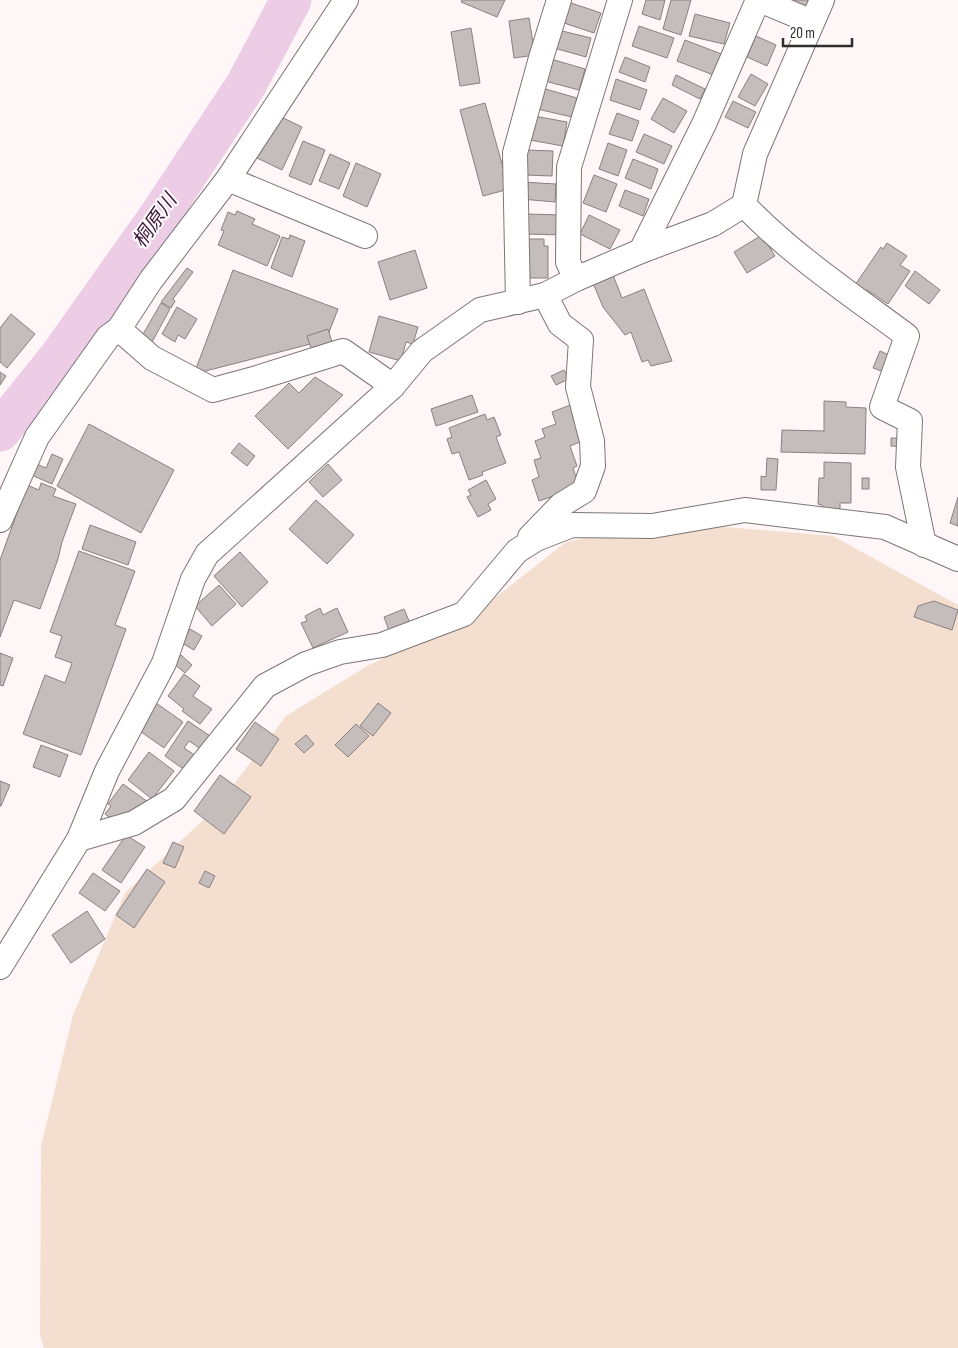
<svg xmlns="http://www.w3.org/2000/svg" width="958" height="1348" viewBox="0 0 958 1348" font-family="'Sofia Sans Condensed','Noto Sans JP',sans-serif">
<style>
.green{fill:#f4decf}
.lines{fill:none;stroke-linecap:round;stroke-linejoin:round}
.river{stroke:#edcce5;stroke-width:41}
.building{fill:#c4bdbc;stroke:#87817f}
.minor-casing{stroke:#7d7676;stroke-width:26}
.minor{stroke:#fff;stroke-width:24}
.labels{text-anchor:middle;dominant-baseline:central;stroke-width:4;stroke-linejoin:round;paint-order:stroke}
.water-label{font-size:20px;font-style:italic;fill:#401739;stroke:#fff}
</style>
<rect width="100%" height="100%" fill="#fff7f7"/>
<path class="green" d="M665,522L833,536L958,605V1348H44L40,1335L41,1146L73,1015L125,893L215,809L286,716L367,666L469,618L566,542Z"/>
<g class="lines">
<path class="river" d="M0,431L61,355L160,215L246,85L291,0"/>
</g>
<g class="building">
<path d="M462,0H505L497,17L461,2Z"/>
<path d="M646,0H665L660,20L642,14Z"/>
<path d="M671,0H691L681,35L663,29Z"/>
<path d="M786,0H810L805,9Z"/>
<path d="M571,3L601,13L594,33L564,23Z"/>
<path d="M695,14L730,23L724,44L689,36Z"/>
<path d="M529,18L535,55L514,58L509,21Z"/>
<path d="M639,26L674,38L667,58L632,46Z"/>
<path d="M471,28L480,83L460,86L451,32Z"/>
<path d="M558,30L591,38L586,57L554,48Z"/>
<path d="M756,36L776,45L767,66L747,57Z"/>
<path d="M685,40L724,55L716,76L677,61Z"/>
<path d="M625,57L650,67L645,82L619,72Z"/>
<path d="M551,59L585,69L579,90L545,81Z"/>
<path d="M751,74L768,84L755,106L738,97Z"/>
<path d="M676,75L705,89L700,99L672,85Z"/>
<path d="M616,79L647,90L640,110L610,100Z"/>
<path d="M542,88L577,98L572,117L537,109Z"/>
<path d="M663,98L687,111L674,133L651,119Z"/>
<path d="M733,101L756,112L748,128L725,117Z"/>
<path d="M485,103L509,189L483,196L460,110Z"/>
<path d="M617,113L639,121L632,141L609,134Z"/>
<path d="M275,114L302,127L282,170L255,157Z"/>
<path d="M534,116L567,122L563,146L530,140Z"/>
<path d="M644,134L672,146L664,164L636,152Z"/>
<path d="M303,141L325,150L311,185L289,176Z"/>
<path d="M608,143L627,150L618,176L599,169Z"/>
<path d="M526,150L553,151L552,176L525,175Z"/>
<path d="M330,154L350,163L339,189L319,181Z"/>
<path d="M633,159L658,169L651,189L625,178Z"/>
<path d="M356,163L381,174L367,207L343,196Z"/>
<path d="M594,175L617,184L606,212L583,203Z"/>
<path d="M522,182L556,184L555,202L521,199Z"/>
<path d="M625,190L649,199L643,216L619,206Z"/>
<path d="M237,211L255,219L252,224L280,236L267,266L218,245L224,231L221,230L228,212L235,215Z"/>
<path d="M526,214L564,215V235L525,234Z"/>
<path d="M589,215L620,230L610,249L580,234Z"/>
<path d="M290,235L305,241L292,277L271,268L282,237L289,239Z"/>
<path d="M762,235L775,256L747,273L734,252Z"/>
<path d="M524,239H544V246H548V278H530L529,265H526Z"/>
<path d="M887,243L907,256L900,265L910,271L888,304L867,290L865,292L855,285L881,247L883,249Z"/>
<path d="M415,250L427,288L390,300L378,262Z"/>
<path d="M187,268L193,272L173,299L175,301L171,308L161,302Z"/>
<path d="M233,270L338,309L326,340L194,374Z"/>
<path d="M915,271L940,290L929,304L905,286Z"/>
<path d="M613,275L622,298L644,289L672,361L651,366L648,360L642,362L631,332L625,335L603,307L593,283Z"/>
<path d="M161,303L170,309L152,342L142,336Z"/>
<path d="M177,307L197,319L185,339L178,335L175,342L162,334Z"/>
<path d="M11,314L35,334L7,368L0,362V328Z"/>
<path d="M379,316L418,327L413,344L406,342L401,361L369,352Z"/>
<path d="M328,329L332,342L311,348L307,336Z"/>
<path d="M880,351L891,356L884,372L873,368Z"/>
<path d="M564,370L569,379L556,385L551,376Z"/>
<path d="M0,372L6,376L0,385Z"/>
<path d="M315,377L343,395L288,449L255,416L289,383L299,393Z"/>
<path d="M472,395L478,412L436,426L431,409Z"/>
<path d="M824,401L846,402V407L866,408L865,454L781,452L782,430L824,431Z"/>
<path d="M573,404L585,440L570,446L577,466L573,468L579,487L539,501L532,480L539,477L534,460L541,458L535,441L545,437L542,429L556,424L552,412Z"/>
<path d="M485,414L487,420L494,417L501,435L496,437L506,463L482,472L483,475L469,480L459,452L452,454L447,439L452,437L449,428Z"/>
<path d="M89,424L174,470L141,533L57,486Z"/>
<path d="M891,438H907V447L891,446Z"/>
<path d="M239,443L255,456L247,466L231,453Z"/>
<path d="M52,454L63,459L52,484L27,473L32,462L46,468Z"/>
<path d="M767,458L778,459L776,490H761V476L766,477Z"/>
<path d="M824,462L851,463V503H840V511H822V505L818,504L819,478H824Z"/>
<path d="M328,464L342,480L323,497L309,482Z"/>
<rect x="862" y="478" width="7" height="11"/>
<path d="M486,480L496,499L488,504L491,510L478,517L467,497L471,495L468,490Z"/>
<path d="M41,483L56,489L53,496L76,504L62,542L58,559L40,609L14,600L0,637V560L27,485L39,490Z"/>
<path d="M958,497V526L950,523Z"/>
<path d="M316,500L354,535L327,564L289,529Z"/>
<path d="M90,525L136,542L128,565L82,549Z"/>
<path d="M79,551L135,571L115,625L126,629L81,755L23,734L45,675L65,683L72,663L55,657L62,636L50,632Z"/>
<path d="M240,552L268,582L242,607L214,576Z"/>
<path d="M219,585L236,604L212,626L195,606Z"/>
<path d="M934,601L958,610L952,630L914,617L918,606Z"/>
<path d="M320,608L323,615L337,608L348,632L313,648L301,623L307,621L305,616Z"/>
<path d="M404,609L412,628L391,636L384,617Z"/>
<path d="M190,629L202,636L194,650L182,643Z"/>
<path d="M0,653L13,658L3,686L0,685Z"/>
<path d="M181,655L192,665L185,673L174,664Z"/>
<path d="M184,674L200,686L193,696L212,709L200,724L182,711L184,709L168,696Z"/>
<path d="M156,703L183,722L164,748L137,729Z"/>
<path d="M378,703L391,713L373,736L360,726Z"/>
<path d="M188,721L213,738L204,751L189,741L184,748L199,758L189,773L165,756Z"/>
<path d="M255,722L279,739L261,766L236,749Z"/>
<path d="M356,724L369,736L348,757L335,745Z"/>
<path d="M306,735L314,744L304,753L295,744Z"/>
<path d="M41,745L68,755L60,777L33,767Z"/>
<path d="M149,752L174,771L152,799L128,780Z"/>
<path d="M220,775L251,797L224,834L194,811Z"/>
<path d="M0,781L10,785L1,806H0Z"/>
<path d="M123,784L148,802L116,822L105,814L111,806L108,804Z"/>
<path d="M126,835L145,847L121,883L102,870Z"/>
<path d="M173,842L184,847L175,868L163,863Z"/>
<path d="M147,869L165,882L134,928L116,915Z"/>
<path d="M205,871L215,876L209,888L199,883Z"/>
<path d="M93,873L120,891L105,911L79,893Z"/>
<path d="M87,911L105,939L71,963L52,935Z"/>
</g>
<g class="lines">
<defs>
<g id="minor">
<path d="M760,0L812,22"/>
<path d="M228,179L365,236"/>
<path d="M744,205C792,255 852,295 907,336L882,407L910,421L908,467L924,545"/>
<path d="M641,251L704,124L758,0"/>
<path d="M576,279L568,262L569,167L620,0"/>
<path d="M518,302L515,153L541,58L559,0"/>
<path d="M119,329L152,358L213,390L257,378L343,351L393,386"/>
<path d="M0,520L37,437L108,337L119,329L151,280L228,179L346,0"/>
<path d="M530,537L561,505L584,491L593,466L592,441L578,387L581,340L560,324L545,295"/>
<path d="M79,839L134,823L174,799L265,686L306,664L340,652L382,645L464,614L517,551L536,539L572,525L652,526L745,510L885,527L958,559"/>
<path d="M0,967L79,839L107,771L164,663L193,579L207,554L393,386L422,351L480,310L545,295L576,279L641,251L713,224L744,205L755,154L822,0"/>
</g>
</defs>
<use href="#minor" class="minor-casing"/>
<use href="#minor" class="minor"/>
</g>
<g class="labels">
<g class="water-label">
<text transform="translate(155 221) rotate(-55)">桐原川</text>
</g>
</g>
<path d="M783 38v8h69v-8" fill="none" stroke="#302d2d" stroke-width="2.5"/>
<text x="790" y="38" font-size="15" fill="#302d2d" stroke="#ffffff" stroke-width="4" paint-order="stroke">20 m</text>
</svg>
